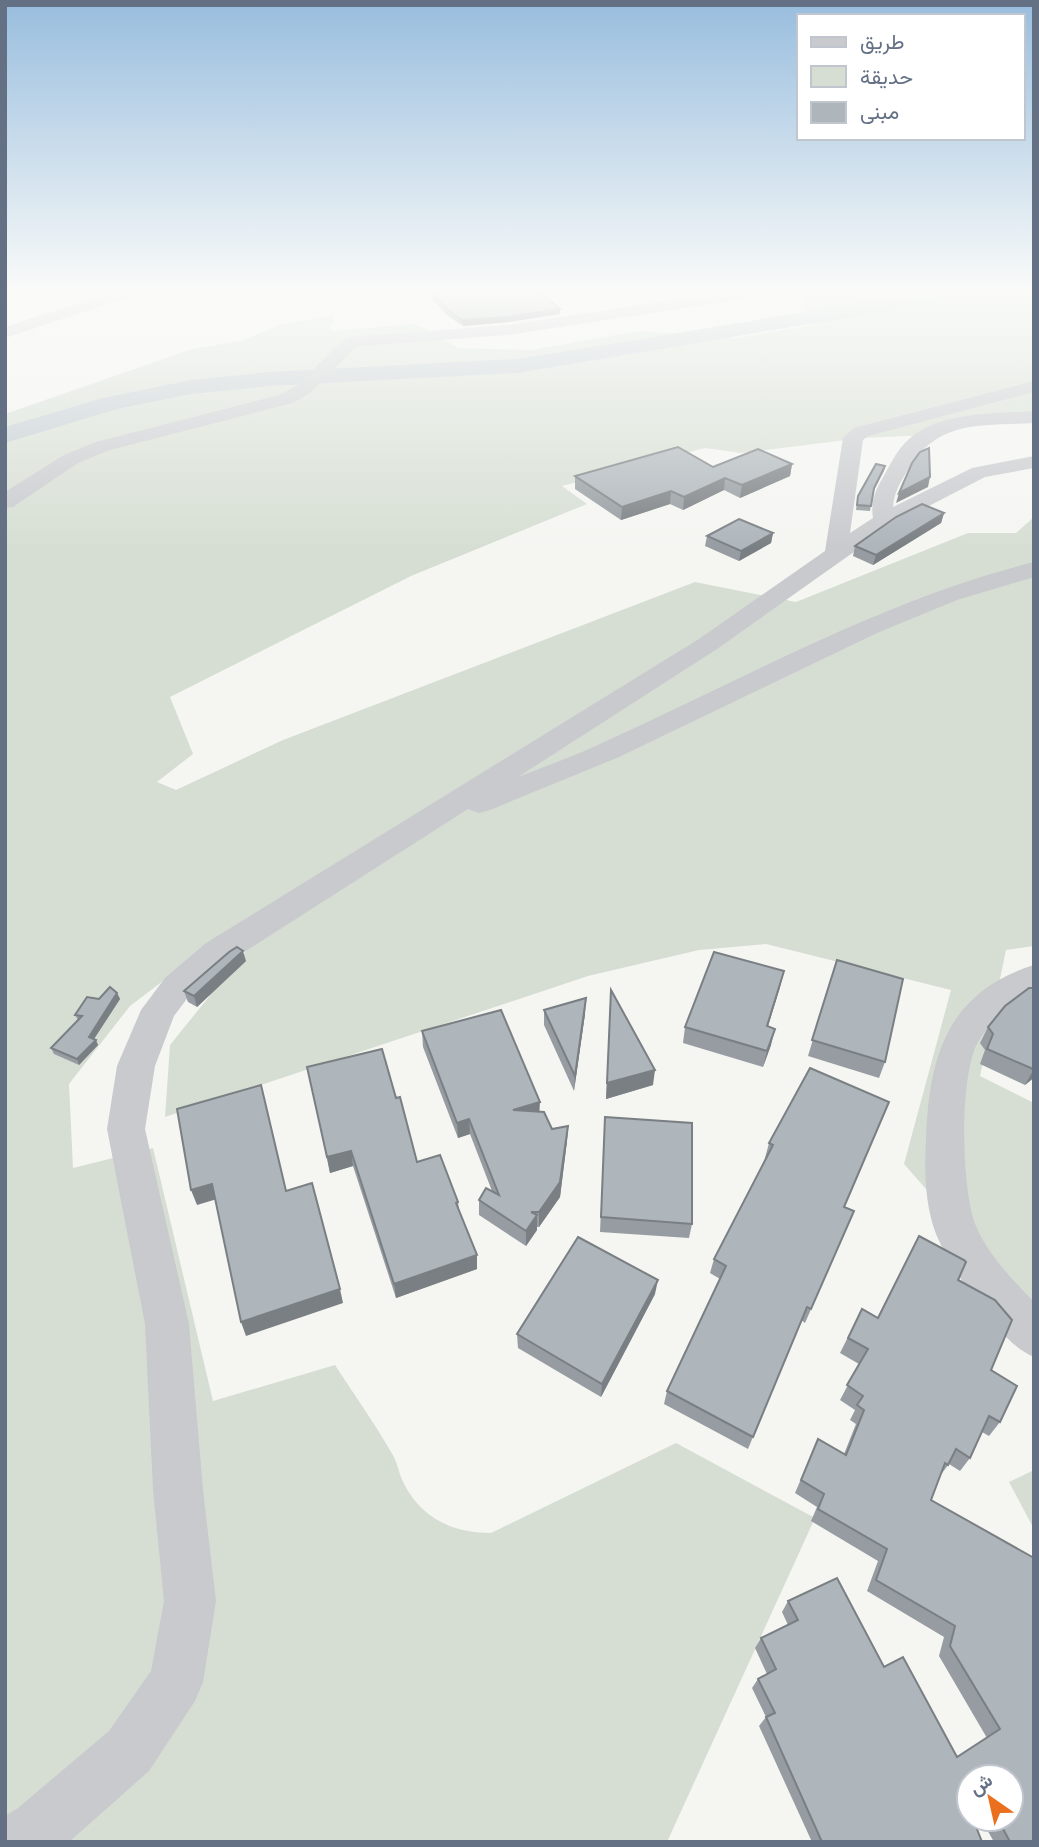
<svg xmlns="http://www.w3.org/2000/svg" width="1039" height="1847" viewBox="0 0 1039 1847" font-family="Jost,Vazirmatn,sans-serif">
<style>
.green{fill:#d6ded3}
.lines{fill:none;stroke-linecap:round;stroke-linejoin:round}
.river{fill:#c1cad0;fill-rule:evenodd}
.minor{fill:#c8cace;fill-rule:evenodd}
.wall{fill:#969ca1}
.shaded-wall{fill:#7a7f83}
.building{fill:#aeb5bb;stroke:#7a7f83;stroke-width:2}
</style>
<rect width="100%" height="100%" fill="#f5f6f2"/>
<g class="green">
<path d="M811,290H1034V413L969,420L933,435L862,438L741,453L705,448L562,486L587,504L411,576L170,697L193,754L157,782L176,790L283,740L695,582L796,602L968,533H1016L1034,517V946L1006,950L980,1076L1034,1103V1312L904,1164L951,990L766,944L699,950L588,976L165,1117L170,1045L258,936L234,927L130,1006L69,1084L73,1168L153,1148L213,1401L335,1365C355,1396 376,1425 394,1457C398,1465 399,1474 403,1482C421,1518 452,1533 491,1533L676,1443L815,1518L667,1842H5V414L192,349L240,341L281,325L334,315L332,325L328,328L334,331L412,324L427,329L458,348L531,350L639,331L736,338L813,325L801,303Z"/>
<path d="M1034,1470V1529L1009,1482Z"/>
</g>
<g class="lines">
<path class="river" d="M940,290H988L985,294L978,296L517,373L270,386L191,394L117,409L5,443V427L103,398L191,380L270,372L517,359Z"/>
<g class="minor">
<path d="M119,290H143L141,293L5,338V327Z"/>
<path d="M738,290H777L769,295L508,335L360,346L354,349L310,393L293,403L110,450L78,463L13,507L5,508V492L64,455L96,442L279,395L298,385L342,341L351,337L508,325Z"/>
<path d="M1034,381V392L868,436L863,440L850,533L873,518C870,499 877,488 886,472C892,461 898,449 908,440C939,411 993,414 1034,411V423C981,426 937,419 907,471C900,483 894,493 893,507L972,468L1034,456V468L985,477L892,525L717,649L518,777C546,766 575,756 602,743C744,679 882,600 1034,562V577L957,600L877,633L619,757L490,810L479,813L468,809L230,961L189,996L174,1016L155,1066L145,1129L189,1324L203,1490L216,1601L203,1682L195,1701L149,1771L69,1842H5V1816L18,1808L109,1731L151,1671L164,1601L153,1490L145,1324L107,1129L117,1066L141,1010L165,978L206,943L699,639L825,551L843,438L854,428Z"/>
<path d="M1034,965V993C1013,1005 991,1020 978,1042C959,1075 961,1190 976,1226C988,1255 1013,1280 1034,1302V1357C1011,1347 996,1326 981,1306C963,1284 947,1260 936,1234C925,1205 924,1170 926,1139C929,1057 947,992 1034,965Z"/>
</g>
</g>
<g class="wall">
<path d="M430,292L560,309V314L508,322L463,326L448,316L430,297Z"/>
<path d="M792,464L790,476L740,498L724,490L683,510L670,504L621,520L575,489V476L713,467Z"/>
<path d="M885,466L884,471L873,492L870,511L856,510L858,496Z"/>
<path d="M944,513L941,523L873,565L853,556L855,546Z"/>
<path d="M773,533L771,543L739,561L705,546L707,536Z"/>
<path d="M837,960L885,1062L879,1078L808,1056Z"/>
<path d="M246,961L197,1007L188,1002L184,991Z"/>
<path d="M780,987L768,1026L771,1045L763,1067L683,1043L685,1027Z"/>
<path d="M1034,988V1078L1025,1085L980,1064L985,1050L980,1043L988,1027Z"/>
<path d="M611,990L653,1085L606,1099L610,1006Z"/>
<path d="M117,993L120,999L94,1039L98,1045L79,1065L54,1054L51,1048L78,1020L75,1015L99,999Z"/>
<path d="M544,1010L585,1014L574,1091L544,1025Z"/>
<path d="M422,1031L539,1112L552,1129L568,1126L567,1141L560,1197L539,1227H537V1230L526,1246L479,1215V1200L492,1191L470,1134L458,1138L423,1047Z"/>
<path d="M307,1067L396,1098L417,1162L458,1202L459,1209L477,1269L396,1298L353,1166L330,1173Z"/>
<path d="M810,1068L845,1207L854,1211L805,1323L801,1320L748,1449L664,1404L667,1391L720,1279L710,1273L714,1259L766,1159L765,1158L769,1143Z"/>
<path d="M605,1117L692,1224L689,1238L600,1232Z"/>
<path d="M958,1280L991,1370L1000,1422L989,1436L982,1432L970,1458L960,1471L949,1464L939,1477L931,1500L1034,1842H994L981,1819H1011L969,1777V1798L966,1799L982,1842H812L759,1726L766,1717L752,1688L758,1679L767,1674L755,1648L761,1638L788,1625L782,1612L788,1601L884,1667L957,1757L987,1738L939,1656L944,1637L867,1591L878,1561L811,1521L817,1507L795,1493L818,1439L844,1454L856,1424L850,1420L855,1410L840,1400L859,1364L840,1353L862,1309L878,1318Z"/>
<path d="M655,1294L601,1397L518,1348L517,1334Z"/>
</g>
<g class="shaded-wall">
<path d="M560,309V314L508,322L463,326L462,320Z"/>
<path d="M792,464L790,476L740,498L742,485Z"/>
<path d="M930,477L928,487L896,503L899,493Z"/>
<path d="M725,478L724,490L683,510L684,497Z"/>
<path d="M671,491L670,504L621,520L622,507Z"/>
<path d="M944,513L941,523L873,565L876,555Z"/>
<path d="M773,533L771,543L739,561L741,551Z"/>
<path d="M243,951L246,961L197,1007L194,996Z"/>
<path d="M784,971L780,987L763,1042L767,1026Z"/>
<path d="M117,993L120,999L92,1042L89,1037Z"/>
<path d="M586,998L585,1014L574,1091L575,1076Z"/>
<path d="M775,1029L771,1045L763,1067L767,1051Z"/>
<path d="M96,1040L98,1045L79,1065L77,1059Z"/>
<path d="M1034,1069L1033,1078L1025,1085Z"/>
<path d="M655,1070L653,1085L606,1099L607,1083Z"/>
<path d="M540,1102L539,1118L513,1110Z"/>
<path d="M469,1119L470,1134L458,1138L457,1123Z"/>
<path d="M568,1126L567,1141L560,1197L539,1227V1212Z"/>
<path d="M351,1151L353,1166L330,1173L327,1157Z"/>
<path d="M212,1184L217,1199L197,1205L191,1190Z"/>
<path d="M537,1215V1230L526,1246V1231Z"/>
<path d="M477,1255V1269L396,1298L394,1284Z"/>
<path d="M658,1280L655,1294L601,1397L602,1384Z"/>
<path d="M340,1289L343,1303L246,1336L241,1322Z"/>
</g>
<g class="building">
<path d="M445,290H538L560,309L508,317L462,320L448,310L430,292Z"/>
<path d="M678,447L713,467L758,449L792,464L742,485L725,478L684,497L671,491L622,507L575,476Z"/>
<path d="M929,448L930,477L899,493L912,463L920,452Z"/>
<path d="M876,464L885,466L874,488L871,506L857,505L858,496Z"/>
<path d="M922,504L944,513L876,555L855,546L896,517Z"/>
<path d="M739,519L773,533L741,551L707,536Z"/>
<path d="M237,947L243,951L194,996L184,991L229,952Z"/>
<path d="M714,952L784,971L767,1026L775,1029L767,1051L685,1027Z"/>
<path d="M837,960L903,979L885,1062L812,1040Z"/>
<path d="M110,987L117,993L89,1037L96,1040L77,1059L51,1048L82,1016L75,1015L87,997L99,999Z"/>
<path d="M1029,988H1034L1033,1069L987,1049L993,1034L988,1027L1005,1006Z"/>
<path d="M611,990L655,1070L607,1083Z"/>
<path d="M586,998L575,1076L544,1010Z"/>
<path d="M501,1010L540,1102L513,1110L544,1112L552,1129L568,1126L560,1182L539,1212H531L537,1215L526,1231L479,1200L486,1188L499,1195L469,1119L457,1123L422,1031Z"/>
<path d="M382,1049L396,1098L400,1097L417,1162L440,1155L458,1202L456,1203L477,1255L394,1284L351,1151L327,1157L307,1067Z"/>
<path d="M810,1068L889,1102L844,1207L854,1211L811,1309L807,1307L753,1437L667,1391L726,1266L714,1259L773,1145L769,1143Z"/>
<path d="M261,1085L286,1191L312,1183L340,1289L241,1322L212,1184L191,1190L177,1109Z"/>
<path d="M605,1117L692,1123V1224L601,1217Z"/>
<path d="M919,1236L964,1260L966,1262L958,1280L995,1300L1012,1320L991,1370L1017,1386L1000,1422L989,1416L970,1458L956,1449L948,1465L945,1463L931,1500L1034,1558V1842H1010L998,1819H1011V1777H969V1797L966,1799L969,1808V1819H973L982,1842H822L766,1717L775,1713L758,1679L776,1669L761,1638L798,1620L788,1601L837,1578L884,1667L903,1657L957,1757L1000,1729L950,1646L955,1626L876,1580L887,1549L818,1509L824,1494L801,1480L818,1439L846,1455L864,1410L857,1405L863,1396L847,1385L868,1349L848,1338L862,1309L878,1318Z"/>
<path d="M578,1237L658,1280L602,1384L517,1334Z"/>
</g>
<linearGradient id="sky" x2="0" y2="1"><stop stop-color="#98bdde"/><stop offset="0.53" stop-color="#fafbf9"/><stop offset="1" stop-color="#fafbf9" stop-opacity="0"/></linearGradient>
<rect width="1039" height="549" fill="url(#sky)"/>
<rect width="1039" height="1847" fill="none" stroke="#647185" stroke-width="14"/>
<rect x="797" y="14" width="228" height="126" fill="#ffffff" stroke="#c1c6ce" stroke-width="2"/>
<rect x="811" y="37" width="35" height="10" fill="#c8cace" stroke="#c1c6ce" stroke-width="2"/>
<text x="860" y="49" font-size="21" fill="#647185">طريق</text>
<rect x="811" y="66" width="35" height="21" fill="#d6ded3" stroke="#c1c6ce" stroke-width="2"/>
<text x="860" y="84" font-size="21" fill="#647185">حديقة</text>
<rect x="811" y="102" width="35" height="21" fill="#aeb5bb" stroke="#c1c6ce" stroke-width="2"/>
<text x="860" y="119" font-size="21" fill="#647185">مبنى</text>
<g transform="translate(990 1798) rotate(326)"><circle r="33" fill="#ffffff" stroke="#c1c6ce" stroke-width="2"/>
<path d="M0-5L12 26L0 18L-12 26Z" fill="#ea6f1e"/>
<text y="-10" font-size="19" font-weight="bold" text-anchor="middle" fill="#647185">ش</text>
</g>
</svg>
